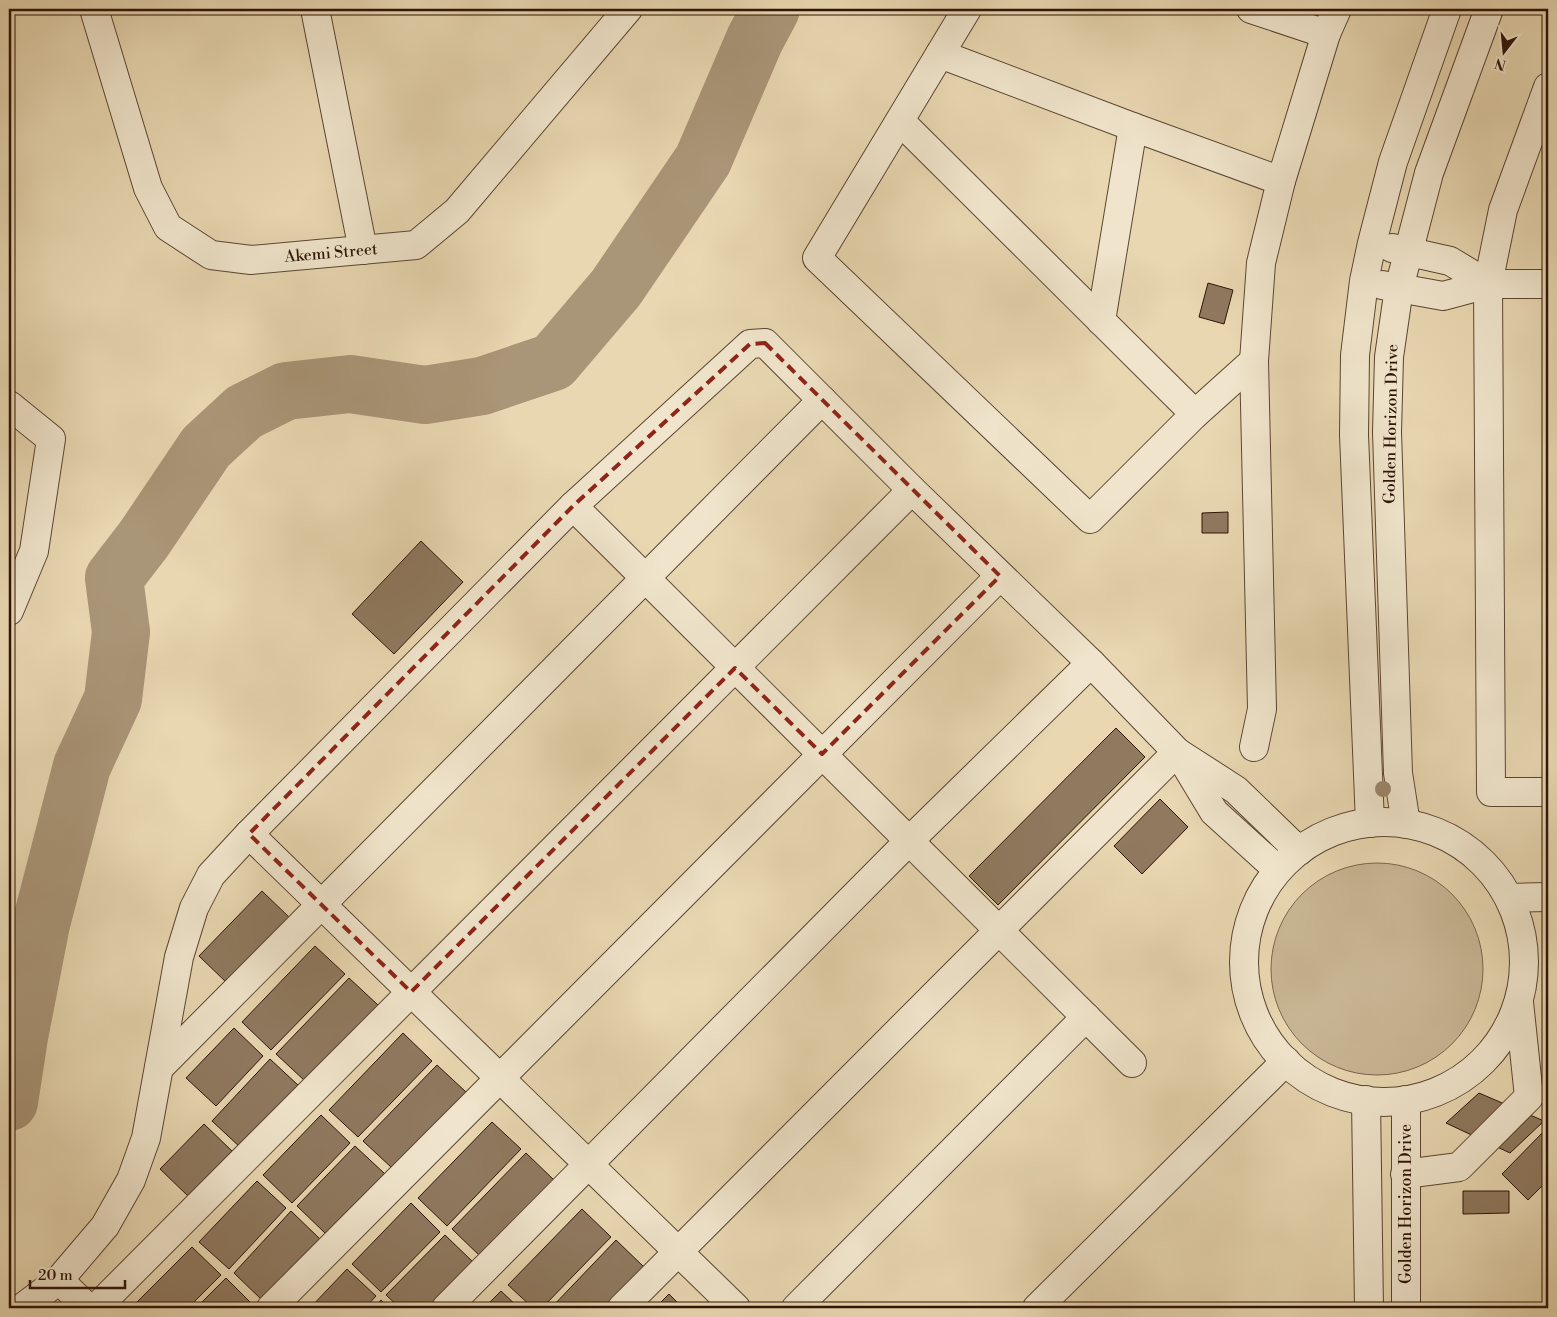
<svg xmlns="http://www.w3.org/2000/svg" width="1557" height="1317" viewBox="0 0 1557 1317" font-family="'Libre Bodoni',serif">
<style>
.green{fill:#c8b694;stroke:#7b654e}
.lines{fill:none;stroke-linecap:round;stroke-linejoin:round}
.river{stroke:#a99577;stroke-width:58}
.building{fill:#8f795f;stroke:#2e1407}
.minor-casing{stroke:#5c4532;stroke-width:30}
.minor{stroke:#f0e5cc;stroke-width:28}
.tree{fill:#9b876b}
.marked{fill:none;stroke:#8f2418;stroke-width:4;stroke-dasharray:10 6;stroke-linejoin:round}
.labels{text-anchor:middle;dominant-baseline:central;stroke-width:5;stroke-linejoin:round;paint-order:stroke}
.street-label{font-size:16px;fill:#2e1407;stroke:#f0e5cc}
</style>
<rect width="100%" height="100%" fill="#e8d7b1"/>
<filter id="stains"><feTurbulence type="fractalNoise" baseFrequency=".004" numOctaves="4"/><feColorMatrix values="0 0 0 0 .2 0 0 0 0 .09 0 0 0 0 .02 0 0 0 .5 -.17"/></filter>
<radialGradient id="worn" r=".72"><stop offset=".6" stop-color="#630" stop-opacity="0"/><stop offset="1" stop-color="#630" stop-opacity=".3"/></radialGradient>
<circle class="green" cx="1377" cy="969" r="106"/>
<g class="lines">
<path class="river" d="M9,1102L19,1037L41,924L82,766L113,699L121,632L114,578L144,539L206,447L244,412L286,391L350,384L425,395L482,386L553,362L616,288L703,160L755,39L771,9"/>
</g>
<g class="building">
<path d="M1208,283L1233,290L1224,324L1199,317Z"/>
<path d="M1228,512V533H1202V513Z"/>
<path d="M421,541L463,582L394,654L352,614Z"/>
<path d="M1116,728L1145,757L998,905L969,876Z"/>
<path d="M1160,799L1188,827L1142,874L1114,846Z"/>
<path d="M262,891L291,919L228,984L199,956Z"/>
<path d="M315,946L345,974L271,1050L242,1022Z"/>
<path d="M349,978L378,1005L305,1081L276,1054Z"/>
<path d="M234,1028L263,1056L216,1106L186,1078Z"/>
<path d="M403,1033L432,1061L358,1137L329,1110Z"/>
<path d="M270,1059L299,1086L241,1148L212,1121Z"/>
<path d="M437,1065L466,1092L392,1168L363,1141Z"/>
<path d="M1479,1093L1544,1121L1510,1153L1446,1123Z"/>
<path d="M321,1115L350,1143L292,1203L263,1175Z"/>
<path d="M492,1122L521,1149L447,1226L418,1198Z"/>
<path d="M204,1124L233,1152L189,1197L160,1169Z"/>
<path d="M1548,1127V1180L1528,1200L1502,1174Z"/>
<path d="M355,1146L385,1174L326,1234L297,1206Z"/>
<path d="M526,1153L555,1181L481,1257L452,1229Z"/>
<path d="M257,1181L286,1208L229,1269L199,1242Z"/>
<path d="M1463,1191H1509V1213L1463,1214Z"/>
<path d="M411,1203L440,1232L381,1292L352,1264Z"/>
<path d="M582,1209L611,1237L542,1308H533L508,1285Z"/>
<path d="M291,1211L320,1239L263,1301L234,1273Z"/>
<path d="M445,1235L474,1263L430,1308H400L386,1295Z"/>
<path d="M616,1240L645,1268L606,1308H551Z"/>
<path d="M192,1247L221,1275L188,1308H131Z"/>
<path d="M347,1269L376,1296L365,1308H310Z"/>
<path d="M226,1278L255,1307L253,1308H196Z"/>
<path d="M501,1291L519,1308H484Z"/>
<path d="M669,1294L683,1308H655Z"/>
<path d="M381,1300L389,1308H373Z"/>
</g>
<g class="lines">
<defs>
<g id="minor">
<path d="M94,9L148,188L168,227L211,255L251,260L416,245L457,211L628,9"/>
<path d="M315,9L363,250"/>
<path d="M967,9L817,258L1090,519L1195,414L1254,361"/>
<path d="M1251,9L1326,34"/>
<path d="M940,54L1133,127L1281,181"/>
<path d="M1548,87L1503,210L1488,284L1491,792H1548"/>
<path d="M900,121L1195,414"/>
<path d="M1392,248L1450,261L1488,284"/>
<path d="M1382,285L1443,296L1488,284H1548"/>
<path d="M1101,321L1133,127"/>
<path d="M9,405L51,439L34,551L9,611"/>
<path d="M573,506L1132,1063"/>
<path d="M1254,747L1262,709L1254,361L1261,263L1281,181L1326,34L1337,9"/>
<path d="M1182,759L1214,812L1278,870"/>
<circle cx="1384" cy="962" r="140"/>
<path d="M1370,823L1354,435L1355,355L1364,281L1372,243L1393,162L1447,9"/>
<path d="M1406,824L1398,773L1387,432L1389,357L1399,288L1429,173L1489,9"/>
<path d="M249,834L736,1308"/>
<path d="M1509,898L1548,897"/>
<path d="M159,1068L822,400"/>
<path d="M1366,1100L1369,1308"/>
<path d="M1405,1174L1459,1167L1529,1097L1519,1002"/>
<path d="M59,1280L88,1308"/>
<path d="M22,1308L59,1280L105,1226L131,1180L146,1138L179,957L194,908L211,875L249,834L573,506L750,344L765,343L912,490L1091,663L1177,752L1236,790L1299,851"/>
<path d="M96,1308L912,490"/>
<path d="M271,1308L1000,576"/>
<path d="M446,1308L909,841L1091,663"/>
<path d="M622,1308L1177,752"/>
<path d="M796,1308L1086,1017"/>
<path d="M1037,1308L1286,1061"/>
<path d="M1406,1308V1100"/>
</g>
</defs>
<use href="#minor" class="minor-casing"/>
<use href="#minor" class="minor"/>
</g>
<circle class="tree" cx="1383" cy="789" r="8"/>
<path class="marked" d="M765,343L1000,576L822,754L735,668L411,992L249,834L573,506L750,344Z"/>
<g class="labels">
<g class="street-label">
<text transform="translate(331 253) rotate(-5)">Akemi Street</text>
<text transform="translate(1391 424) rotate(-89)">Golden Horizon Drive</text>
<text transform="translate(1406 1204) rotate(-90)">Golden Horizon Drive</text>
</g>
</g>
<rect width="1557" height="1317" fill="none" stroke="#e8d7b1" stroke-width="30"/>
<rect x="10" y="10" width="1537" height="1297" fill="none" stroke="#2e1407" stroke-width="2.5"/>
<rect x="15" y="15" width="1527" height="1287" fill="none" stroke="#2e1407"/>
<g transform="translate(1504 52) rotate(196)" stroke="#f0e5cc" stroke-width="4" paint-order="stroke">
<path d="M0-4L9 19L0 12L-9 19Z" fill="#2e1407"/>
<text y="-8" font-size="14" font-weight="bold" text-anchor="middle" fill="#2e1407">N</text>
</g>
<path d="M30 1280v8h95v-8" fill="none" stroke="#2e1407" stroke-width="2.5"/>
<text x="38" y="1280" font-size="15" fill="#2e1407" stroke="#f0e5cc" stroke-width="4" paint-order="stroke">20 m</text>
<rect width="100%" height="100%" filter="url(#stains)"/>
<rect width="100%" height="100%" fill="url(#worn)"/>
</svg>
